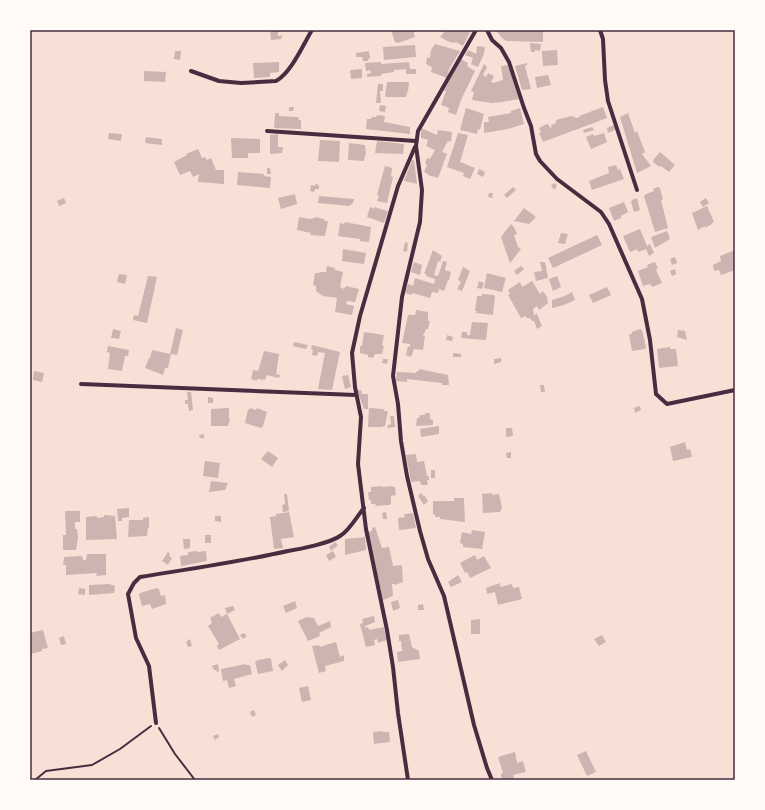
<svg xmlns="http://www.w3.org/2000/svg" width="765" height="810" viewBox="0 0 765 810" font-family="Raleway,sans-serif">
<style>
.building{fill:#ccb4b1}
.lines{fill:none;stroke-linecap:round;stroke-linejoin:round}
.path{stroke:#4a2c40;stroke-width:2}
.minor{stroke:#4a2c40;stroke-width:4}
.neatline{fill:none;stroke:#4a2c40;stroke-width:1.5}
</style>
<rect width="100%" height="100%" fill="#f7e1d7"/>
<g class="building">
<path d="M391,30H413L415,37L398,43L395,42Z"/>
<path d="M446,30L449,31L456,30L459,32L460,30H471L463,46L456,42L454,43L447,41L440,37Z"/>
<path d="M496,30H540V31H543V42L506,41L502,38Z"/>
<path d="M270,31H278V36L282,35L281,39L271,40Z"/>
<path d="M530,43L541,44L540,51L535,50V52H531Z"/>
<path d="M435,44L460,51L449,69L447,78L431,72L432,67L426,64L427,57L430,58L431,50Z"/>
<path d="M415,45L416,57L384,60L383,47Z"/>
<path d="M477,46L485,47L484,54L478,67L471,64L473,58L465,55L468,50L476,54Z"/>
<path d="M557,50L558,65L543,66L542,51Z"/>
<path d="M175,51H181L180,60L174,59Z"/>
<path d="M369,51L370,58H369L368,61H363L362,57H356V53Z"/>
<path d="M461,59L468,63L467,66L475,71L461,100L456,115L448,112L449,108L441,105L446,91H444Z"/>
<path d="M279,62V72L270,73V77L254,78L253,63Z"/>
<path d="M381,62V64L409,62L410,69H416V74H406V69L394,70V72L381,74V76L367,77V74L371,73L370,70L366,71L365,63Z"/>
<path d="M527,63V65L525,66L531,89L522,90L515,66Z"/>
<path d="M484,64L487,67L483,75L486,77L488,73L494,76L491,82L493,83L503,80L501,66L508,65L519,99L502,102L492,103L472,100L474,92L471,91Z"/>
<path d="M362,69V78L351,79L350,70Z"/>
<path d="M144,71L166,72L165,82L144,81Z"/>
<path d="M548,75L551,85L537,88L535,77Z"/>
<path d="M387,82H409L408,92H407L406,97H385Z"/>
<path d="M378,84H383V91H380L381,103H376Z"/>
<path d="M380,105L386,106L385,112L379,111Z"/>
<path d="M289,107H294L293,111H289Z"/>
<path d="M603,107L607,118L543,142L539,133H541L539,128L547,124L549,125L550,128L552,127L551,125L556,123V120L571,116L577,118L580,117L579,116Z"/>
<path d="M466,108L484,114L480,130L478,129L477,134L460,130Z"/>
<path d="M520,108L524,124L508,129L484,133V122H489L488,117L511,113V111Z"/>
<path d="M275,113H279V116L298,117L299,120H301V129L274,128Z"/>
<path d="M628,113L635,133L637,131L645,152L642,154L651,166L637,173L620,117Z"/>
<path d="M377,115L385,116L384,122L410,127V134L366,129L367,119H371L372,117H376Z"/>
<path d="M614,125L615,130L608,133L607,128Z"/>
<path d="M592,127L594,130L584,133L583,130Z"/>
<path d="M421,128L437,135L438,130L452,132L451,142L448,141L442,152L447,154L438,178L428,175V174L424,172L427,165L425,163L427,158L430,159L435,150L426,146L428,140L421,138Z"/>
<path d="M109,133L122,134L121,141L108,139Z"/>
<path d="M458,133L468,135L460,162L475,168L470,179L463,176L464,173L447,167Z"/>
<path d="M604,133L607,142L591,149L586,137L593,134L594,136Z"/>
<path d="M278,134V147H283L282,153L270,154V135Z"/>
<path d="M146,137L162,139V145L145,143Z"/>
<path d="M231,138L260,139V153H248V158H232Z"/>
<path d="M320,140L340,141L339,162L318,161Z"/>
<path d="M377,141L404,144L403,154L375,153Z"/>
<path d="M349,143L365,145L366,155H365L364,161L348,160Z"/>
<path d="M198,149L202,158L205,157L207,160L211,158L216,170H224V184L198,182L199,174L193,177L190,171L180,175L174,162L187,155L186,154Z"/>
<path d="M660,152L675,165L669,172L661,166L660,167L654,163L653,160Z"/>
<path d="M412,160H414L417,184L404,181Z"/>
<path d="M616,165L618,170L620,169L624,179L592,190L589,181L609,173L608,167Z"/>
<path d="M385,166L392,168L391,176L393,177L387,203L377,201L379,196L377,195Z"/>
<path d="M267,168H270L271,174H267Z"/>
<path d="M479,169L485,172L483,177L477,174Z"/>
<path d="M238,172L264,174V176L271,177L270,188L237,185Z"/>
<path d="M555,183L557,186L554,190L551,185Z"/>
<path d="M315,184L319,185V189H315L314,192L310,191L311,185L315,186Z"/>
<path d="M513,187L516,190L507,198L504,195Z"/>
<path d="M658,187L660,188L663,199L661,200L668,228L655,232L644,196L646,194L654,191L653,189Z"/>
<path d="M489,193H493L492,198L488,197Z"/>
<path d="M295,194L297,204L281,209L278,198Z"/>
<path d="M319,196L354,199L353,203L349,206L318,203Z"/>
<path d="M64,198L66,203L59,206L57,201Z"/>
<path d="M637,198L640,210L634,212L631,202L632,200Z"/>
<path d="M706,198L709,203L703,207L700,202Z"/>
<path d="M624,202L628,212L621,216V218L614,221L609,208Z"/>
<path d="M707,206L714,222L712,223V224L705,228V226L698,230L692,213Z"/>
<path d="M370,207L374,209V207L388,211L384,223L367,217Z"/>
<path d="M524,208L536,217L529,224L514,221Z"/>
<path d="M299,217L309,219L315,218V217L324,219L325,221H328L325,236L310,235L311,233L297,230Z"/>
<path d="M345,222L371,227L369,242L360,241V239L338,236L340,223L344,224Z"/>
<path d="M511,224L514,227L517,234L514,235L518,247L521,249L510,263L501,237Z"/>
<path d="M640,229L647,246L650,244L654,253L649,256L646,249L638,252L637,249L631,252L629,250L623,236Z"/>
<path d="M667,231L670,239L655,248L651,237Z"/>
<path d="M561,233L568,234L565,244L558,243Z"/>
<path d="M597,235L602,245L553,268L548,258Z"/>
<path d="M405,242L408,243L407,252L403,251Z"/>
<path d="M343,249L366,253L364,264L342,261Z"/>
<path d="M433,250L442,256L440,262L438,261L434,275L438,276L443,261L447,262L445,270L451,272L449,280H448L444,291L439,289L438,293L432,292L430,298L412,293V295L405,293L408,284L413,286L415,278L434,284L435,279L426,276V274H424Z"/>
<path d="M735,250V270L721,275L719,270L714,271L713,265L721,261L720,256Z"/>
<path d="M675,257L677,263L672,265L670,259Z"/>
<path d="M414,262L422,265L420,275L411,272Z"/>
<path d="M540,262H545L548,278L536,281L534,272L542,271Z"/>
<path d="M655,262L658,268L656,270L662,283L652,287L650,284L643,286L638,271L648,267L647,265Z"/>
<path d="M327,266L335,268V270L343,272L340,287L344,289L346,286L359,289L355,302L347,301L346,304L354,306L352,315L335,312L337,298L323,296L316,291V286L313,285L315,273H319L320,272H326Z"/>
<path d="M521,266L524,269L517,275L514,271Z"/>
<path d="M463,267L470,271L462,291L457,289L461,282L458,280Z"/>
<path d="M675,269L676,274L672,276L670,271Z"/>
<path d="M487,273L506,278L502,292L484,288Z"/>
<path d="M119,274L127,275L125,284L117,282Z"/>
<path d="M148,276L157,277L147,323L133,320L134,315L138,316Z"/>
<path d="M557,276L561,287L553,291L549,279Z"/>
<path d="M479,281L484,283L482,289L477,288Z"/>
<path d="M532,281L540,294L543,291L547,297L548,303L539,310L537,306L533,309L534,315L537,314L542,326L537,329L534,321H532L530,318H527L525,316L521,318L508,295L510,294L508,290L520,282L522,287Z"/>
<path d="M607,287L611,295L593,303L589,295Z"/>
<path d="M572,292L575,300L564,305L552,308V300L565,296Z"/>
<path d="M482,294L494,295L495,296L493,315L476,313L477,311H475L477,296H482Z"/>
<path d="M416,310L428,312V321H430L428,329H426L423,336H425L423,350L414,349L411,357L406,355L408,346L410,347V344L402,343L408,315H415Z"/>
<path d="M472,322L488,323L486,340L461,338L462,332H467V335H470Z"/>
<path d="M176,328L183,330L177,355L171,354L168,368H165L163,375L145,368L149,358H150L152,350L170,354Z"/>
<path d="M113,329L121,331L119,339L111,338Z"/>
<path d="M640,329L642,330L646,347L645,349L632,351L629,334H632V332Z"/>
<path d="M678,330L685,331L687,340L677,337Z"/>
<path d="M364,332L384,335L382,346H384L382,354H375L373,358L368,357V355L360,353V346H362Z"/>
<path d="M447,335L453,337L452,341L446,340Z"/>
<path d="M294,342L308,345L306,349L293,346Z"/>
<path d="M312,345L340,352L332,390L318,389L325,353L318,352L317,356L312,355L313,350L311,349Z"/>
<path d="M108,346L129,350L128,356H125L122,371L108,369L110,353L107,352Z"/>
<path d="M670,347V349H676L678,366L659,368L657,349Z"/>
<path d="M264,351L279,354L276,374L280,375L279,378L267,375L265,380L257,379V381L251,379L253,370L258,371Z"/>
<path d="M453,353L461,354V357H453Z"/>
<path d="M501,358V362L494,364V359Z"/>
<path d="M383,359H388L387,364L382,363Z"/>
<path d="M419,369L448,375L449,385H442V383L407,379V382L396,381L397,372L416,373L417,371H419Z"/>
<path d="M34,371L44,373L42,382L33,380Z"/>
<path d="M348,375L351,387L345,389L342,376Z"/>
<path d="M540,385H544L545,392H541Z"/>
<path d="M357,390H361L362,394H368V409H364Z"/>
<path d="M187,392H191L193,410L189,411L188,404H185V400H188Z"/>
<path d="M208,397L213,398V403H208Z"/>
<path d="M640,406L641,410L635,413L634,408Z"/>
<path d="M229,408V419H230L228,426H211V409Z"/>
<path d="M250,408L256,410L257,408L267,412L263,426L261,428L245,423L248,409L249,410Z"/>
<path d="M369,408L384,409V411H388L385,426H383V427H368Z"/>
<path d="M425,413H430V419L433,420V425L416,426L417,418H419L420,415H425Z"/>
<path d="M390,416H394L395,427L387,428L388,425L391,424Z"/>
<path d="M439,426V434L421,437L420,429Z"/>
<path d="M506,428H512L513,436L506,437Z"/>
<path d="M204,434V438H200L199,435Z"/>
<path d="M685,442L687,450L690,449L692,457L673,461L670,447Z"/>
<path d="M268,451L278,458L272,467L261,459Z"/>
<path d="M511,452V458H507L506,453Z"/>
<path d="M416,454L417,462L424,461L427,476H429V480H427L428,485H421L420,481L411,482L406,455Z"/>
<path d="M205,461L220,463L218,478L203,476Z"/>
<rect x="431" y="470" width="4" height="8"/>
<path d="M211,481L228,483L225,490L209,492Z"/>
<path d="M382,486V487L393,486V487H395L396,495L391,496V503L390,505L375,506L376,504H371V500H369L368,492H371V487Z"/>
<path d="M421,493L423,496L424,495L428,501L424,505L418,496Z"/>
<path d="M492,493V495L499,494L502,508L500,512L483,513L482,494Z"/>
<path d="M284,494H287L289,511L283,512L282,505L285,504Z"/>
<path d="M454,498H464L465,522L440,519V517H435V514L433,515V501H454Z"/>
<path d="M129,508V517L122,518V521H118L117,509Z"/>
<path d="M65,511H80V522H75V529H77L78,537L76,550H63V535H66Z"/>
<path d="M289,512L294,537L281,539L283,548L274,549L270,517L276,516V514Z"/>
<path d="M386,512L387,519H383L382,513Z"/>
<path d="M413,513L416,528L399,530L398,518L405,517L404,514Z"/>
<path d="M104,515L115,516L117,539L86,540V517L97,516V518L104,517Z"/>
<path d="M215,516H221V522L215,521Z"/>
<path d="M149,517V528H148L147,536L128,537L129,520H143V518Z"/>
<path d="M375,527L382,548L389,547L393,566L401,565L402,566L403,582L395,585V584H392L393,596L383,600L368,532L372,531V528Z"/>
<path d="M472,530L485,532L482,549L463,547V544L460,543L462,532L471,534Z"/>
<rect x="205" y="535" width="6" height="8"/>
<path d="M365,537L366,550L345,555V539Z"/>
<path d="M183,539H190V548L184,549Z"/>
<path d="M335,542L338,545L331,551L329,547Z"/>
<path d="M197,551V552L206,551L207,561L181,566L180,556L188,555V552Z"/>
<path d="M333,551L336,557L329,561L326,555Z"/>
<path d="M168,552L170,554L169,556L172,558L168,565L162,561Z"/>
<path d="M87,554H106V575L96,576L97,573L66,575V565H63L64,557L82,556L83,560H86Z"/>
<path d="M475,555L477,560L484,556L491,568L470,578L467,572L465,573L460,563Z"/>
<path d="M458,575L462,582L451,587L448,582Z"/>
<path d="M500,583V587L512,584L513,588L519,587L522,599L498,605L495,592L487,594L486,588Z"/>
<path d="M109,584L115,586L114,593L89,595V585Z"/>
<path d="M79,588L85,589V595L78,594Z"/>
<path d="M157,588L159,589L161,596L165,595L166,604L152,609L150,604L142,606L139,595L140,593Z"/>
<path d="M398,600L400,608L393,611L391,602Z"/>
<path d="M295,601L297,608L286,613L283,606Z"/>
<path d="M423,604L424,610H418V605Z"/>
<path d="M233,606L235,610L227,614L225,608Z"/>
<path d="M219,613L221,617L227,614L240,639L219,650L217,646L219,644L208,626L212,623L210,618Z"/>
<path d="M374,616L375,622L365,626V628L368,627L369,630L384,627L387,640L378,643L377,639L374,640L375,645L366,647L360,624L363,623L362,619Z"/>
<path d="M306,617L314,618L318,626L330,621L331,627L319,633L320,636L308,641L298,621Z"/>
<path d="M480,619V634H471V620Z"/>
<path d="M43,630L48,648L42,649V651L30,654V633Z"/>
<path d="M244,633L247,636L243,639L240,635Z"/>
<path d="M409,634L412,647L419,651L420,659L398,662L397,652L402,651L401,641H399V635Z"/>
<path d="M602,635L606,642L599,646L594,639Z"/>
<path d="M64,636L66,644L61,645L59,638Z"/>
<path d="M190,639L192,646L188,647L186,642Z"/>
<path d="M336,642L340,657L344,655V661L325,666L326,671L319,673L312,646L319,645L320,647Z"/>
<path d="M269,658L271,659L273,671L258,674L255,662L258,660Z"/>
<path d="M285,660L288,665L282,671L278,665Z"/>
<path d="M218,664L219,671L217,672L216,670H214L212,666Z"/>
<path d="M246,664V665H250L252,674L234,679L236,686L229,688L227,680L223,681L221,669Z"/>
<path d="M308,686L311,700L302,702L299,688Z"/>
<path d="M254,710L256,715L252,717L250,712Z"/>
<path d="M383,731V732H389L390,742L374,744L373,732Z"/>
<path d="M218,734L219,737L215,740L213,736Z"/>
<path d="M586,751L596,772L587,776L577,755Z"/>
<path d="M515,752L517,763L523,761L526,772L513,775L514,778L502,780L501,774L503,773L498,757Z"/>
</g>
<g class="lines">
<g class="path">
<path d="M159,728L175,754L195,780"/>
<path d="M35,780L46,771L92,765L120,749L151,726"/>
</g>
<g class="minor">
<path d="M476,30L418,131L416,146L422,190L420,222L402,297L393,376L398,404L401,441L407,476L420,531L428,559L444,596L474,725L487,768L492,780"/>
<path d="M487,30L492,40L501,48L509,62L524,108L531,126L536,154L540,161L557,179L601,212L609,224L642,299L650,340L656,394L667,404L735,390"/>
<path d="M600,30L603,39L605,80L608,101L637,190"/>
<path d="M191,71L219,81L241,83L276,81C291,73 303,45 312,30"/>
<path d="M267,131L416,141"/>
<path d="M81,384L356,395"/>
<path d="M156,723L149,666L136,638L128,594L134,583L140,577C189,569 239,562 288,551C301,549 330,543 340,536C350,530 357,516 364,508"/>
<path d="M408,780L398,713L393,667L387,630L366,529L358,464L361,417L355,387L352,353L360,316L398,186L415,147"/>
</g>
</g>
<rect width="765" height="810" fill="none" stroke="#fffaf5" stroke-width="62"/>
<rect x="31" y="31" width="703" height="748" class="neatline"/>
</svg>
